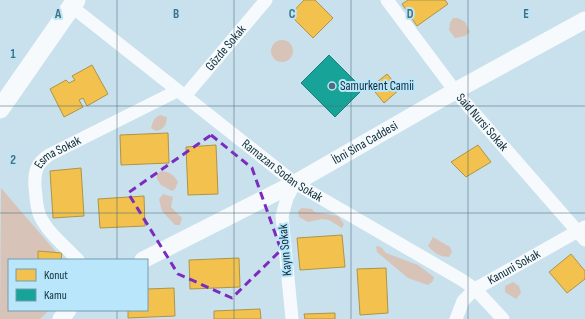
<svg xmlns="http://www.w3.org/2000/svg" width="585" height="319" viewBox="0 0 585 319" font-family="'Sofia Sans Condensed',sans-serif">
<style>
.green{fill:#d8c3b8}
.homes{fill:#f2c14e;stroke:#ad9548}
.public{fill:#17a398;stroke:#13807c}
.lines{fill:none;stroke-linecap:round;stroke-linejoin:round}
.minor{stroke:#f7fafc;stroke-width:13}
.tertiary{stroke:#f7fafc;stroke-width:17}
.secondary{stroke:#f7fafc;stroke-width:19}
.marked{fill:none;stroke:#7b2cbf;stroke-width:3;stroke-dasharray:8 5;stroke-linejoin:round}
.grid{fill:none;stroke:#4e6c79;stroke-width:1;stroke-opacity:0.55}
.poi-dot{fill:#4e6c79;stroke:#bae6fc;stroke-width:1.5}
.labels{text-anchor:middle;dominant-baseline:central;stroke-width:4;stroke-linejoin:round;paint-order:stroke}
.street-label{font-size:13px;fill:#0b2d3b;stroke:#bae6fc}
.poi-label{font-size:13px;fill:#0b2d3b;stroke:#bae6fc;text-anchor:start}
.grid-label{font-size:13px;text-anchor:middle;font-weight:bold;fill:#4e6c79;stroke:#bae6fc;stroke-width:4;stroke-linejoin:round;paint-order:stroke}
</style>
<rect width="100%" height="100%" fill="#c9e1ed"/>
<g class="green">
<path d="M458,18L465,22L470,32L465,36L455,38L449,30L450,23L453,18Z"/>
<circle cx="282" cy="51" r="11"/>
<path d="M160,115L167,117C166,125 165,129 156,131L151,128C153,121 154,118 160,115Z"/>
<path d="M161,171C170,172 173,174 178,182L175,189L172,191L161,185L157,179V174Z"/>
<path d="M1,188L63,260H9V310H49L40,319H0Z"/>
<path d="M163,194L173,197L171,207L182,218L180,225H175L162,211L159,199Z"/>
<path d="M302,208L312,209L314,212L338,216L344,224L342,228L329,220L322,219L308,222L299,217L298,211Z"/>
<path d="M433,237L450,247L452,252L449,257C440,257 434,253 428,246Z"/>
<path d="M376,246L381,247L386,253L418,265L434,277L433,281L428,285L408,278L377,252Z"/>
<path d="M513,282L519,286L521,293L516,299L505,292V286Z"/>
</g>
<g class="homes">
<path d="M304,0H315L333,18L313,38L290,15Z"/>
<path d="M408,0H445L448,4L417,26L402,4Z"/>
<path d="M92,65L108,94L87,106L83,98L79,100L83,107L64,117L50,89L66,80L69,83L75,80L72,76Z"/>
<path d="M387,74L400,89L384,103L371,87Z"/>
<path d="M168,133L169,163L121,165L120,135Z"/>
<path d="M216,145L218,194L188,195L186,147Z"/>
<path d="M478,145L491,162L466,177L451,162Z"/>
<path d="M81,168L84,216L53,218L50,171Z"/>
<path d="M144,196L145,226L100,228L98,199Z"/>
<path d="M342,235L345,267L300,270L297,238Z"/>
<path d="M38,251L62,253L61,260H38Z"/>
<path d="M571,254L585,271V279L567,293L549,272Z"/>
<path d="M239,258L240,287L190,289L189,260Z"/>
<path d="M386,268L388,313L360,315L357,269Z"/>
<path d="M174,288L175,316L128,318V310H147V289Z"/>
<path d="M260,309L261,319H214V311Z"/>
<path d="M335,313V319H305L304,314Z"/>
</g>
<path class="public" d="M329,55L363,89L335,117L301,83Z"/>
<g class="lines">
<g class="minor">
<path id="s1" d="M387,0L455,91L585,240"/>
<path id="s2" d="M71,6L295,183L462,280L475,289L503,319"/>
<path id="s3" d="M185,96L266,0"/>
<path id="s4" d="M78,260C66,247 47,232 40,216C36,207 36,195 35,186C34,171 37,163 49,155L177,91"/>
<path d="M292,319L282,216L287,198L295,183"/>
<path id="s5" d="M456,319L463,301L475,289L585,227"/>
</g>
<g class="tertiary">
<path id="s6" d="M143,260L295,183L455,91L585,20"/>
<path d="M61,319L68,310"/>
</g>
<path class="secondary" d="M0,109L76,0"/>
</g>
<path class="marked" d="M211,135L252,168L281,250L232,298L178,274L128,193Z"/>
<path class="grid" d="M117,0V260M234,0V319M351,0V319M468,0V319M0,106H585M0,213H585M117,310V319"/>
<circle class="poi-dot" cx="332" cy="86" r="4"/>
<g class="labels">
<g class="street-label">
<text stroke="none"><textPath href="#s3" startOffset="63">Gözde Sokak</textPath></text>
<text stroke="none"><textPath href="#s1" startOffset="155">Said Nursi Sokak</textPath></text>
<text stroke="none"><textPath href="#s6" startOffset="251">İbni Sina Caddesi</textPath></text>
<text stroke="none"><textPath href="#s4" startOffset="134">Esma Sokak</textPath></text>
<text stroke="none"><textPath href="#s2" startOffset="268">Ramazan Sodan Sokak</textPath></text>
<text transform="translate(285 250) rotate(-95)">Kayın Sokak</text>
<text stroke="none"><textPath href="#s5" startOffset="81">Kanuni Sokak</textPath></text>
</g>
<g class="poi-label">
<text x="340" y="86">Samurkent Camii</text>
</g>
</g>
<g class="grid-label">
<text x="58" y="18">A</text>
<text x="176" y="18">B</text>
<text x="292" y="18">C</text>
<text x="410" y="18">D</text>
<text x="526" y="18">E</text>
<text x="13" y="58">1</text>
<text x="13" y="164">2</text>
</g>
<rect x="8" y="259" width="140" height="52" fill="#bae6fc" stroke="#749caf"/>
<rect x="16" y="269" width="20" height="12" fill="#f2c14e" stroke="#749caf"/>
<text x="44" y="279" font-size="12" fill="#0b2d3b">Konut</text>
<rect x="16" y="289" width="20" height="12" fill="#17a398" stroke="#749caf"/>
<text x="44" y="299" font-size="12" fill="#0b2d3b">Kamu</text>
</svg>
